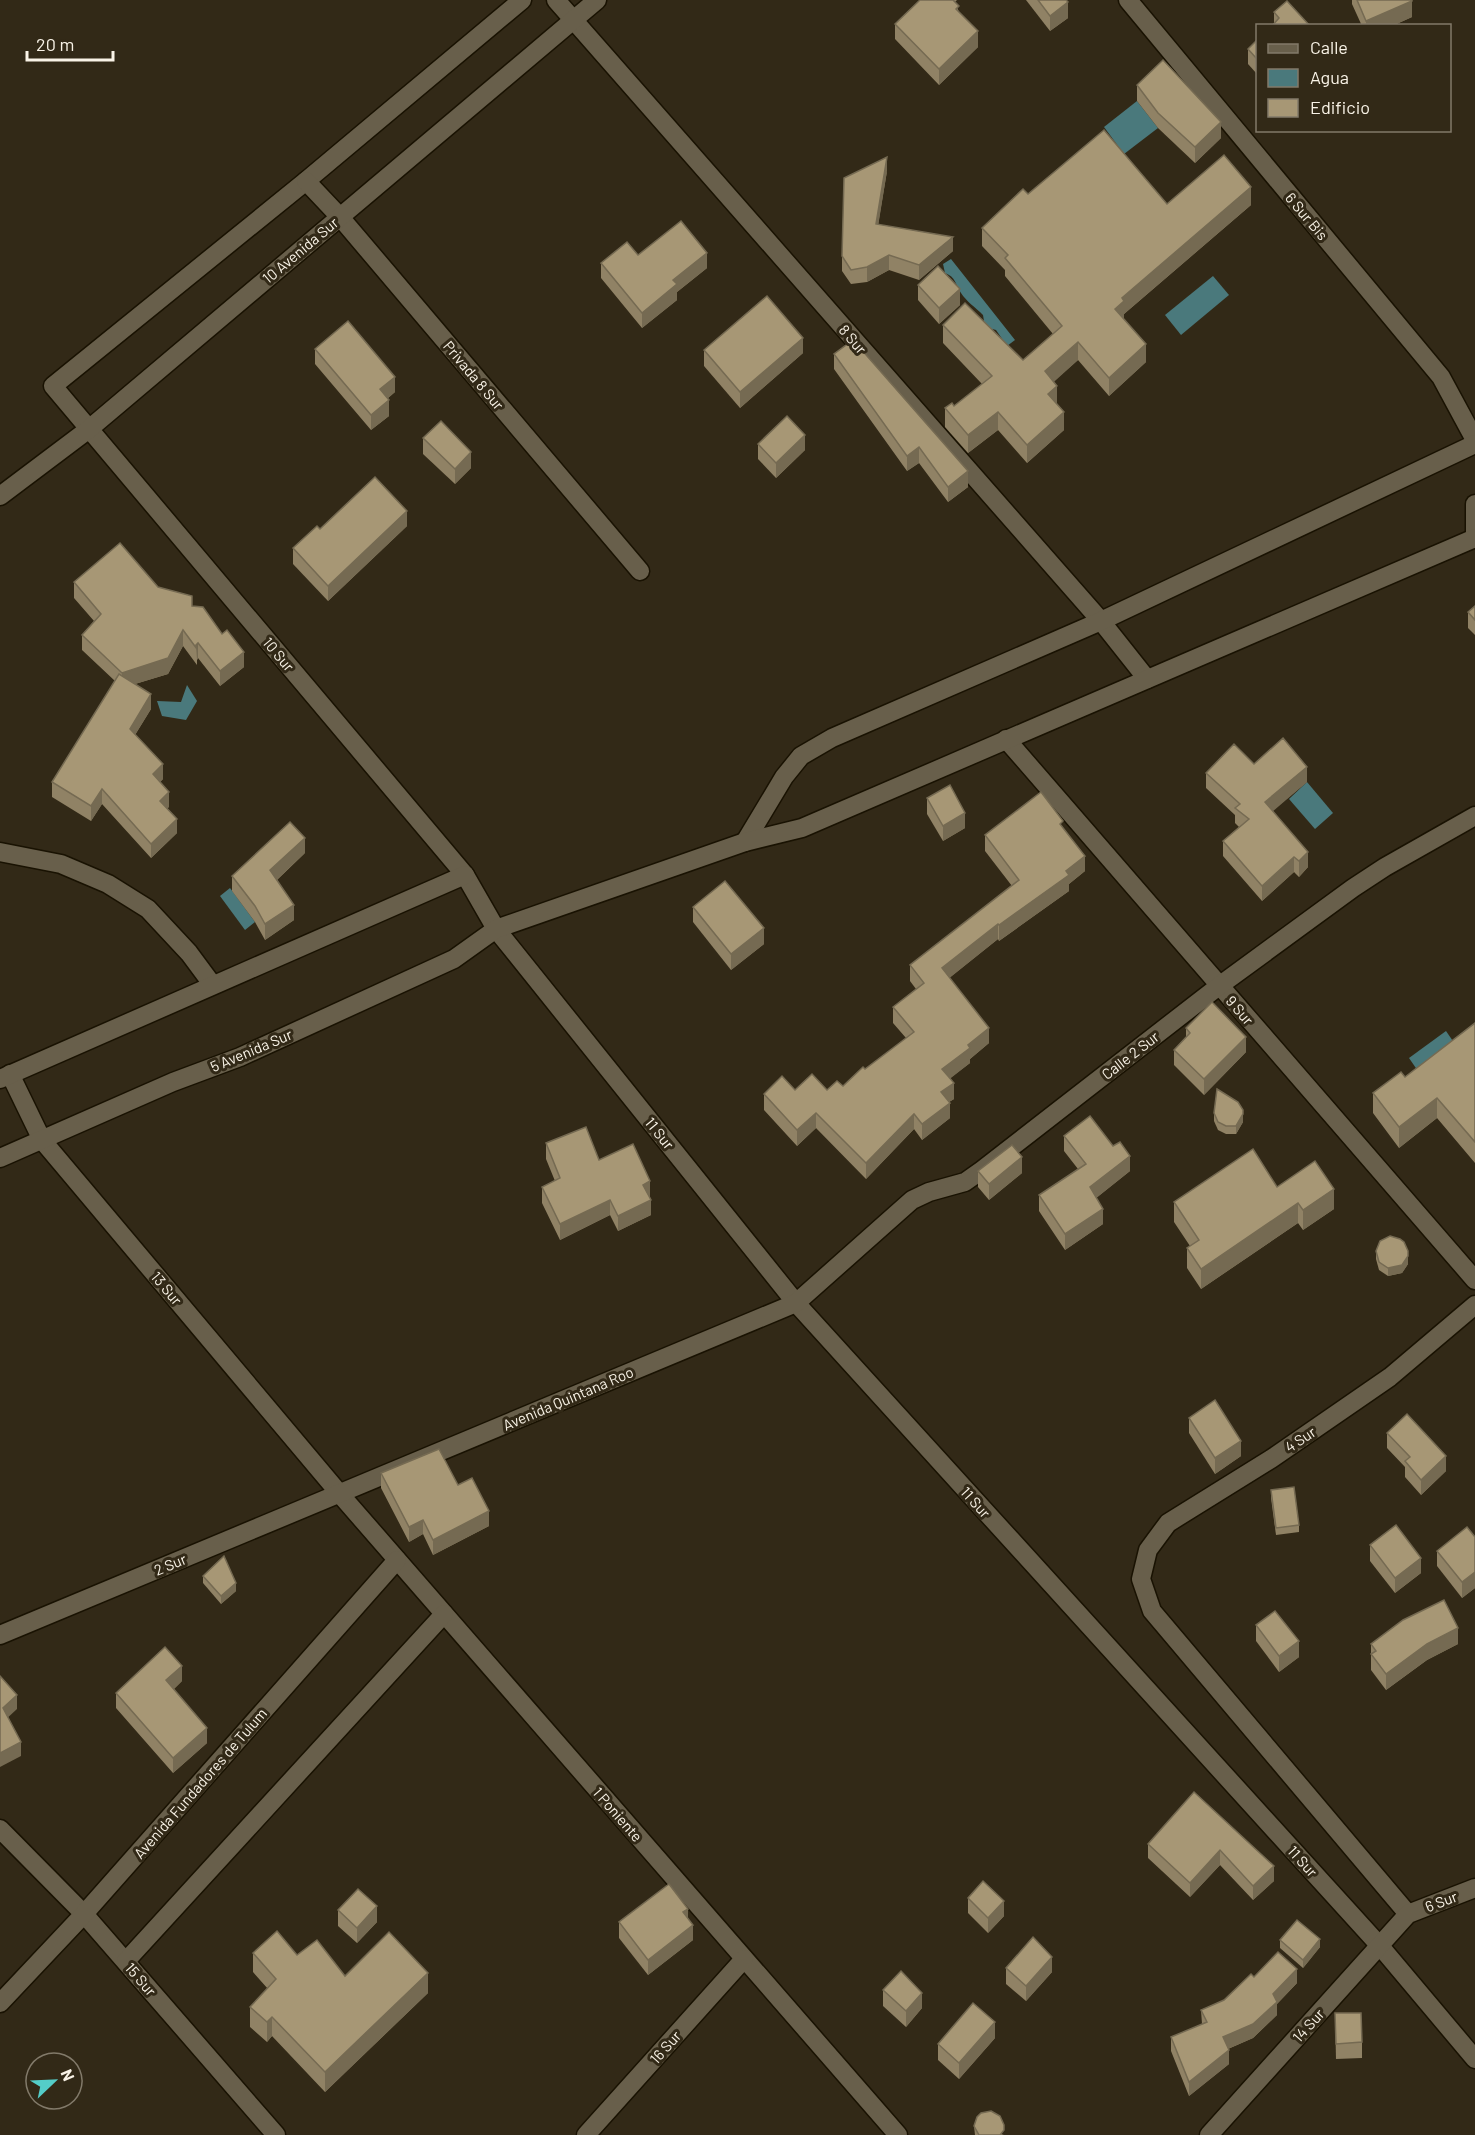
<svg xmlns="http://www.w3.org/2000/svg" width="1475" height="2135" viewBox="0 0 1475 2135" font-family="Barlow,sans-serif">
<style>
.water{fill:#4a797c}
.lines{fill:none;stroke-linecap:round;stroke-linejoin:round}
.minor-casing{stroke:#191202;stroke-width:21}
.minor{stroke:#685f4b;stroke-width:18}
.wall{fill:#908265}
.shaded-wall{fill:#756a52}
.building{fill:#a79775;stroke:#756a52;stroke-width:1.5}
.labels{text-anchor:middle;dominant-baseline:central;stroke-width:6;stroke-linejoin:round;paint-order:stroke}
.street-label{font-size:15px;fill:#f9f3e7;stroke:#322917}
</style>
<rect width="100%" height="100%" fill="#322917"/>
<g class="water">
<path d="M1137,101L1158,128L1124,154L1104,127Z"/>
<path d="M951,259L1015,340L1007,346L996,330L985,327L983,315C976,308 966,301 961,293C955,284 956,277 945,273L943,264Z"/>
<path d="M1213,276L1229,295L1181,335L1165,315Z"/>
<path d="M187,685L197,701L186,720L162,716L157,701L181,702Z"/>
<path d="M1307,782L1333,813L1315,829L1289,799Z"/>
<path d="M230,888L255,922L245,930L220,896Z"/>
<path d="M1446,1031L1457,1047L1420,1074L1409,1058Z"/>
</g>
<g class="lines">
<defs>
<g id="minor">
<path d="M522,0L306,181L53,386L465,875L496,929L796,1303L1380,1946L1475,2059"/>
<path d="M556,0L1101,621L1147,679"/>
<path d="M1128,0L1441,377L1475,440"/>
<path d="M306,181L340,217L640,571"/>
<path d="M0,496L89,429L597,0"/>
<path d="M1475,504V539"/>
<path d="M1006,739L1475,1280"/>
<path d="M745,842L784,777L801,756L832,738L1101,621L1475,444"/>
<path d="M0,852L61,864L108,884L148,909L189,953L212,984"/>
<path d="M10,1074L42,1140L339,1493L898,2135"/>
<path d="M0,1079L465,875"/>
<path d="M0,1158L173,1082L240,1057L454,959L496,929L745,842L802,828L1475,538"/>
<path d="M0,1635L796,1303L912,1200L929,1192L965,1182L982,1170L1219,986L1353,888L1385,867L1475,816"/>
<path d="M0,1829L84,1914L276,2135"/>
<path d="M1408,1914L1152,1611L1141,1579L1148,1550L1168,1523L1271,1459L1390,1377L1475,1305"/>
<path d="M126,1961L444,1614"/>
<path d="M0,2003L84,1914L397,1560"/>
<path d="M586,2135L744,1959"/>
<path d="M1209,2135L1408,1914L1475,1888"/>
</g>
</defs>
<use href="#minor" class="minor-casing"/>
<use href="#minor" class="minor"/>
</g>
<g class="wall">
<path d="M920,0H957L955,2L959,12L978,47L939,85L895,39V24Z"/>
<path d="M1026,0H1066L1068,18L1050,31Z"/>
<path d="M1352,0H1412V17L1392,26H1362L1352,4Z"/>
<path d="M1274,12L1310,26L1274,23Z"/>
<path d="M1257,40V74L1248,64V49Z"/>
<path d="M1137,85L1221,138L1195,163L1158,128L1137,101Z"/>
<path d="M887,171L878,225L953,251L919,280L889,270L867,282L851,284L842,271V256Z"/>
<path d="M1028,194L1167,204L1251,205L1124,314V319L1146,362L1109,396L1078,360L1054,381L1057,404L1064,430L1027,463L998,430L968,453L945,427V408L954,406L982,384L943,343V325L1023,360L1053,334L1005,276V270L982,246V228Z"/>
<path d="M638,255L707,268L677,292V300L642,328L601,278V263Z"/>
<path d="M918,285L960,305L939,324L918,300Z"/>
<path d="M315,349L395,392L388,398L389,416L371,430L315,364Z"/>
<path d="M704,350L803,353L740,408L704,366Z"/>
<path d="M834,354L968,487L948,502L919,463L907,471L834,369Z"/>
<path d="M423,438L471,468L455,484L423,454Z"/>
<path d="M758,444L805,450L776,478L758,459Z"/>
<path d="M407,526L328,601L293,564V548L320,529Z"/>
<path d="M74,582L158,587L192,606L244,667L220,686L198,658L197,660V665L183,646L168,674L135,684L151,709L135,735L163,779L160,782L169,807L167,808L177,833L151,858L102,804L91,821L52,797V782L115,681L82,650V635L94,621L74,598Z"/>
<path d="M1475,606V635L1468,628V612Z"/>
<path d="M1254,764L1307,782L1272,811L1308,867L1299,877L1294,872L1262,901L1223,856V841L1239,827L1235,823V815L1206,788V773Z"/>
<path d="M927,798L965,828L943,841L927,814Z"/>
<path d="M1063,828L1085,871L1069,884V891L999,941L998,939L949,978L989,1043L970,1059V1063L950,1078L954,1099L949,1102L950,1118L922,1140L914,1129L866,1179L816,1128L797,1146L764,1110V1094L795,1090H827L843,1086L906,1038L893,1023V1007L916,989L910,981V965L1012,886L985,851V835Z"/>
<path d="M305,853L277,880L294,920L265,940L255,922L232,891V876Z"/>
<path d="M693,907L764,944L731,970L693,922Z"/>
<path d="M1475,1023V1163L1437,1118L1399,1148L1373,1113V1093L1405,1077Z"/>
<path d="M1186,1028L1246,1052L1204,1095L1174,1065V1050L1186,1037Z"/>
<path d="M1243,1110V1122L1236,1134H1226L1218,1130L1214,1121V1113Z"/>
<path d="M1064,1136L1130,1171L1096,1198L1103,1224L1065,1250L1039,1211V1195L1078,1169L1064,1151Z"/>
<path d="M546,1143L599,1160L650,1197L651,1215L618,1231L610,1215L560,1240L542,1203V1187L555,1181L546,1159Z"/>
<path d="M978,1171L1022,1173L989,1200L978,1187Z"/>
<path d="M1277,1187L1334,1209L1303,1230L1298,1223L1201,1289L1187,1268V1248L1190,1246L1174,1222V1202Z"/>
<path d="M1376,1251L1408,1264L1402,1273L1388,1276L1379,1270L1376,1259Z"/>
<path d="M1189,1418L1241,1456L1215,1474L1189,1433Z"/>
<path d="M1387,1433L1446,1471L1421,1495L1405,1477V1467L1387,1448Z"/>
<path d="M381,1473L489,1526L433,1555L423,1534L409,1542L381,1488Z"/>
<path d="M1271,1490L1299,1525V1532L1276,1535L1271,1498Z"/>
<path d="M1475,1537V1588L1462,1598L1437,1566V1551Z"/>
<path d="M1370,1545L1421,1573L1395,1593L1370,1561Z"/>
<path d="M203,1576L236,1591L221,1604L203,1583Z"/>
<path d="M1256,1625L1299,1657L1279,1672L1256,1641Z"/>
<path d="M1371,1644H1458L1427,1660L1386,1690L1371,1670Z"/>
<path d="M182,1681L174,1689L207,1743L173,1773L116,1708V1693Z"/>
<path d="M1194,1792L1274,1881L1253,1900L1220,1865L1190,1897L1148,1858V1844Z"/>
<path d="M968,1898L1004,1916L988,1933L968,1913Z"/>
<path d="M338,1910L377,1922L357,1943L338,1926Z"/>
<path d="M688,1918L693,1940L648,1975L619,1938V1922Z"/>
<path d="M1280,1940L1320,1947L1303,1968L1280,1948Z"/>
<path d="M253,1953L297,1955L345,1976L428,1993L325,2092L272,2036L267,2042L250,2027V2007L268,1989L253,1972Z"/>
<path d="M1006,1968L1052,1972L1026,2001L1006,1984Z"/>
<path d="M1254,1977L1297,1983L1277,2004V2015L1253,2038L1228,2049L1229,2064L1189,2096L1171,2051V2037L1202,2024L1201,2010L1224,2000Z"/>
<path d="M883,1990L922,2008L906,2027L883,2006Z"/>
<path d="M1335,2013L1362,2042V2058L1336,2059Z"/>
<path d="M995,2038L959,2079L938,2060V2044Z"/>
<path d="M974,2126L1004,2135H975Z"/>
</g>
<g class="shaded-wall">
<path d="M1412,1V17L1392,26H1366V21Z"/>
<path d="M1068,2V18L1050,31V16Z"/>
<path d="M978,31V47L939,85V69Z"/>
<path d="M1221,122V138L1195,163V147Z"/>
<path d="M887,157V171L876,239V224Z"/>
<path d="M1251,187V205L1124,314V319L1115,327V309L1122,298Z"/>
<path d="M953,237V251L919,280V265Z"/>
<path d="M707,253V268L677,292V300L642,328V313L673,280Z"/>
<path d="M889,255V270L867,282V267Z"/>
<path d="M960,289V305L939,324V308Z"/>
<path d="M803,338V353L740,408V392Z"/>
<path d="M1078,342V360L1045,390V371Z"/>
<path d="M1146,344V362L1109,396V378Z"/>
<path d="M395,377V392L380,405V389Z"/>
<path d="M1057,386V404L1048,412V394Z"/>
<path d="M389,400V416L371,430V415Z"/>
<path d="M998,412V430L968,453V435Z"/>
<path d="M1064,412V430L1027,463V445Z"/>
<path d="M805,435V450L776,478V463Z"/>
<path d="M919,447V463L907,471V456Z"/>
<path d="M471,452V468L455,484V469Z"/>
<path d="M968,471V487L948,502V487Z"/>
<path d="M407,511V526L328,601V586Z"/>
<path d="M183,630V646L168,674L122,688V673Z"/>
<path d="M198,643V658L197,660L196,645Z"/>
<path d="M244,652V667L220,686V671Z"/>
<path d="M151,694V709L130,743V729Z"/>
<path d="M163,764V779L153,789V774Z"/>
<path d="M1307,767V782L1265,818V802Z"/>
<path d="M102,789V804L91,821V806Z"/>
<path d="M169,792V807L160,815V801Z"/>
<path d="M965,813V828L943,841V826Z"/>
<path d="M177,819V833L151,858V844Z"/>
<path d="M305,838V853L270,886V870Z"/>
<path d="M1308,852V867L1299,877V861Z"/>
<path d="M1085,856V871L1069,884V891L999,941V925Z"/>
<path d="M1294,857V872L1262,901V886Z"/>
<path d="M294,905V920L265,940V924Z"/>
<path d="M998,924V939L942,984V968Z"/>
<path d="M764,928V944L731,970V954Z"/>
<path d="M989,1028V1043L970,1059V1063L942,1085V1069L968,1045Z"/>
<path d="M1246,1037V1052L1204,1095V1079Z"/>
<path d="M954,1083V1099L941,1107V1092Z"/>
<path d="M1437,1098V1118L1399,1148V1127Z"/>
<path d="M950,1103V1118L922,1140V1124Z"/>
<path d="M816,1113V1128L797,1146V1130Z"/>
<path d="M914,1114V1129L866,1179V1163Z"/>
<path d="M1243,1114V1122L1236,1134V1126Z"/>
<path d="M1130,1156V1171L1090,1203V1187Z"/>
<path d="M1022,1157V1173L989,1200V1184Z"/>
<path d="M650,1181V1197L643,1200V1185Z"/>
<path d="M1334,1189V1209L1303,1230V1210Z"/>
<path d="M610,1200V1215L560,1240V1224Z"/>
<path d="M651,1200V1215L618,1231V1216Z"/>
<path d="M1298,1203V1223L1201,1289V1269Z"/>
<path d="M1103,1209V1224L1065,1250V1234Z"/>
<path d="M1408,1251V1264L1402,1273L1388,1276V1268Z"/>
<path d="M1241,1441V1456L1215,1474V1458Z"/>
<path d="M1446,1456V1471L1421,1495V1480Z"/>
<path d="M489,1511V1526L433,1555V1540Z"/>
<path d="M423,1520V1534L409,1542V1527Z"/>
<path d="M1421,1558V1573L1395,1593V1578Z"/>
<path d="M1475,1572V1588L1462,1598V1582Z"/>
<path d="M236,1583V1591L221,1604V1596Z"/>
<path d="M1458,1628V1644L1427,1660L1386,1690V1674L1427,1644Z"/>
<path d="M1299,1641V1657L1279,1672V1656Z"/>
<path d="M182,1666V1681L166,1696V1680Z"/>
<path d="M17,1695V1709L3,1722V1708Z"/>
<path d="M207,1728V1743L173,1773V1758Z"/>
<path d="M21,1742V1756L0,1767V1753Z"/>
<path d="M1220,1850V1865L1190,1897V1883Z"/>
<path d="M1274,1866V1881L1253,1900V1886Z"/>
<path d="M1004,1901V1916L988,1933V1918Z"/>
<path d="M377,1906V1922L357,1943V1928Z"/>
<path d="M688,1909V1924L683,1912Z"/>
<path d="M693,1925V1940L648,1975V1960Z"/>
<path d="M1320,1939V1947L1303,1968V1960Z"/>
<path d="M1052,1957V1972L1026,2001V1986Z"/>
<path d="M1297,1969V1983L1277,2004V2015L1253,2038L1223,2051V2037L1273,1994Z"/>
<path d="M428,1973V1993L325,2092V2072Z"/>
<path d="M922,1993V2008L906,2027V2011Z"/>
<path d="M272,2017V2036L267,2042V2022Z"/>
<path d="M995,2022V2038L959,2079V2063Z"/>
<path d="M1229,2050V2064L1189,2096V2082Z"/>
</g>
<g class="building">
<path d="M920,0H953L959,6L956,9L978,31L939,69L895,24Z"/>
<path d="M1038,0H1066L1068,2L1050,16Z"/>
<path d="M1357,0H1412V1L1366,21Z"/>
<path d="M1287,1L1310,26H1272L1279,18L1274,12Z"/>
<path d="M1257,40V59L1248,49Z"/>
<path d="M1163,60L1221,122L1195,147L1158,113L1137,85Z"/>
<path d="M1104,130L1167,204L1224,155L1251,187L1122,298L1124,301L1115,309L1146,344L1109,378L1078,342L1045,371L1057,386L1048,394L1064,412L1027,445L998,412L968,435L945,408L952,403L954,406L992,376L943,325L965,303L1023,360L1062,326L1005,258L1008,255L982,228L1023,189L1028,194Z"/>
<path d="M887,157L876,224L953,237L919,265L889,255L867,267L851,270L842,256L844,178Z"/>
<path d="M681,221L707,253L673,280L677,284L642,313L601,263L627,242L638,255Z"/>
<path d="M938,266L960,289L939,308L918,285Z"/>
<path d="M767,296L803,338L740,392L704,350Z"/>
<path d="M348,321L395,377L380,389L389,400L371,415L315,349Z"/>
<path d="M853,340L968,471L948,487L919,447L907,456L834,354Z"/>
<path d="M787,416L805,435L776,463L758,444Z"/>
<path d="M441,421L471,452L455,469L423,438Z"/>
<path d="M375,477L407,511L328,586L293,548L317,526L320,529Z"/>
<path d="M120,543L158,587L192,596V606L203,607L222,634L227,630L244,652L220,671L198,643L196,645L197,649L183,630L168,658L122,673L82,635L101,614L74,582Z"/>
<path d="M1475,606V620L1468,612Z"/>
<path d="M119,674L151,694L130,729L163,764L153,774L169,792L160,801L177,819L151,844L102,789L91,806L52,782Z"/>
<path d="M1283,738L1307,767L1265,802L1308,852L1299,861L1294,857L1262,886L1223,841L1249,819L1235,808L1240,804L1206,773L1234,744L1254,764Z"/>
<path d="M950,785L965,813L943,826L927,798Z"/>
<path d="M1041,792L1063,821L1060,824L1085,856L1066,871L1069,875L999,925L998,924L942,968L989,1028L968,1045L970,1048L942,1069L954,1083L941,1092L950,1103L922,1124L914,1114L866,1163L816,1113L797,1130L764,1094L782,1076L795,1090L812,1074L827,1090L837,1081L843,1086L863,1067L865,1069L914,1032L893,1007L924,983L910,965L1019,880L985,835Z"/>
<path d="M290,822L305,838L270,870L294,905L265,924L255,906L232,876Z"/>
<path d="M725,881L764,928L731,954L693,907Z"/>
<path d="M1212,1002L1246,1037L1204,1079L1174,1050L1190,1033L1186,1028Z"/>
<path d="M1475,1023V1142L1437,1098L1399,1127L1373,1093L1401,1072L1405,1077Z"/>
<path d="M1217,1089L1238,1102L1243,1110V1114L1236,1126H1226L1218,1122L1214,1113Z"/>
<path d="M1090,1116L1113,1146L1120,1142L1130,1156L1090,1187L1103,1209L1065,1234L1039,1195L1086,1164L1064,1136Z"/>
<path d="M586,1127L599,1160L633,1144L650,1181L643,1185L651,1200L618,1216L610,1200L560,1224L542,1187L560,1178L546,1143Z"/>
<path d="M1012,1145L1022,1157L989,1184L978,1171Z"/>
<path d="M1253,1149L1277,1187L1315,1161L1334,1189L1303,1210L1298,1203L1201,1269L1187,1248L1199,1240L1174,1202Z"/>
<path d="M1390,1236L1400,1239L1404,1242L1408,1251V1256L1402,1265L1388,1268L1379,1262L1376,1251L1380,1241Z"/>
<path d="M1215,1400L1241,1441L1215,1458L1189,1418Z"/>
<path d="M1407,1414L1446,1456L1421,1480L1405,1461L1410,1457L1387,1433Z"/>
<path d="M439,1449L458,1485L472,1478L489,1511L433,1540L423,1520L409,1527L381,1473Z"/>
<path d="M1294,1487L1299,1525L1276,1528L1271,1490Z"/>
<path d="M1396,1525L1421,1558L1395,1578L1370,1545Z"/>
<path d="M1467,1527L1475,1537V1572L1462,1582L1437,1551Z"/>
<path d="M224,1556L236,1583L221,1596L203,1576Z"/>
<path d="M1444,1600L1458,1628L1427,1644L1386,1674L1371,1654L1376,1651L1371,1644L1403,1620Z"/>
<path d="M1275,1611L1299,1641L1279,1656L1256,1625Z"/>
<path d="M165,1647L182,1666L166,1680L207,1728L173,1758L116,1693Z"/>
<path d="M0,1676L17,1695L3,1708L21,1742L0,1753Z"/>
<path d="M1194,1792L1274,1866L1253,1886L1220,1850L1190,1883L1148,1844Z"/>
<path d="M983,1881L1004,1901L988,1918L968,1898Z"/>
<path d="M669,1884L688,1909L683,1912L693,1925L648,1960L619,1922Z"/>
<path d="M358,1889L377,1906L357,1928L338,1910Z"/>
<path d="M1297,1920L1320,1939L1303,1960L1280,1940Z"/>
<path d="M277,1931L297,1955L317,1940L345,1976L389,1932L428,1973L325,2072L272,2017L267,2022L250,2007L276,1979L253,1953Z"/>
<path d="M1033,1937L1052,1957L1026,1986L1006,1968Z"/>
<path d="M1278,1952L1297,1969L1273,1994L1277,2002L1253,2024L1223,2037L1229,2050L1189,2082L1171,2037L1207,2022L1201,2010L1224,2000L1251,1974L1254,1977Z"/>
<path d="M901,1971L922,1993L906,2011L883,1990Z"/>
<path d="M973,2003L995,2022L959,2063L938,2044Z"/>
<path d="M1335,2013H1361L1362,2042L1336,2044Z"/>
<path d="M991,2111L1000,2116L1004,2125V2130L1000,2135H979L974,2126L977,2117L981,2113Z"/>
</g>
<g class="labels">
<g class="street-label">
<text transform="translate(1307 216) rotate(50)">6 Sur Bis</text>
<text transform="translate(300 250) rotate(-40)">10 Avenida Sur</text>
<text transform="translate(853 339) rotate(49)">8 Sur</text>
<text transform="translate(474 375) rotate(50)">Privada 8 Sur</text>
<text transform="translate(279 654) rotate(50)">10 Sur</text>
<text transform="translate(1240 1010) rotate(49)">9 Sur</text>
<text transform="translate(251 1050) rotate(-23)">5 Avenida Sur</text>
<text transform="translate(1130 1055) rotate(-38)">Calle 2 Sur</text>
<text transform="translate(660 1133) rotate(51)">11 Sur</text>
<text transform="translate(167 1288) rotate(50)">13 Sur</text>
<text transform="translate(568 1398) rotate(-23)">Avenida Quintana Roo</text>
<text transform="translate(1300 1439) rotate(-34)">4 Sur</text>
<text transform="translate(976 1502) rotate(48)">11 Sur</text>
<text transform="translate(170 1564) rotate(-23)">2 Sur</text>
<text transform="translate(200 1783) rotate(-49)">Avenida Fundadores de Tulum</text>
<text transform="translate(618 1814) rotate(49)">1 Poniente</text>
<text transform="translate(1303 1861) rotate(48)">11 Sur</text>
<text transform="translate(1441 1901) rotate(-21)">6 Sur</text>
<text transform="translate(141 1979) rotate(49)">15 Sur</text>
<text transform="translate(1308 2025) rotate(-48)">14 Sur</text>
<text transform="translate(665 2047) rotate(-48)">16 Sur</text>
</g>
</g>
<rect x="1256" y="24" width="195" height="108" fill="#322917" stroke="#827a6a" stroke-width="1.5"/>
<rect x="1268" y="44" width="30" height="9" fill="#685f4b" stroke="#827a6a" stroke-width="1.5"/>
<text x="1310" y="54" font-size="18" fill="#f9f3e7">Calle</text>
<rect x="1268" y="69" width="30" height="18" fill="#4a797c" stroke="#827a6a" stroke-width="1.5"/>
<text x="1310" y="84" font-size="18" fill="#f9f3e7">Agua</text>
<rect x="1268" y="99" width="30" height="18" fill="#a79775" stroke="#827a6a" stroke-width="1.5"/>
<text x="1310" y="114" font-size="18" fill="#f9f3e7">Edificio</text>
<g transform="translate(54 2081) rotate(67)"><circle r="28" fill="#322917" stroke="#827a6a" stroke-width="1.5"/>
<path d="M0-4.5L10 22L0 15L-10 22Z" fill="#54cdc8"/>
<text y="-9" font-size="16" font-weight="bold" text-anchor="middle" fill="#f9f3e7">N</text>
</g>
<path d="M27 51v9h86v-9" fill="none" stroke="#f9f3e7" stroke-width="3"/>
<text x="36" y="51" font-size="18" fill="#f9f3e7" stroke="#322917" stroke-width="4.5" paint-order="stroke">20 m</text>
</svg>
